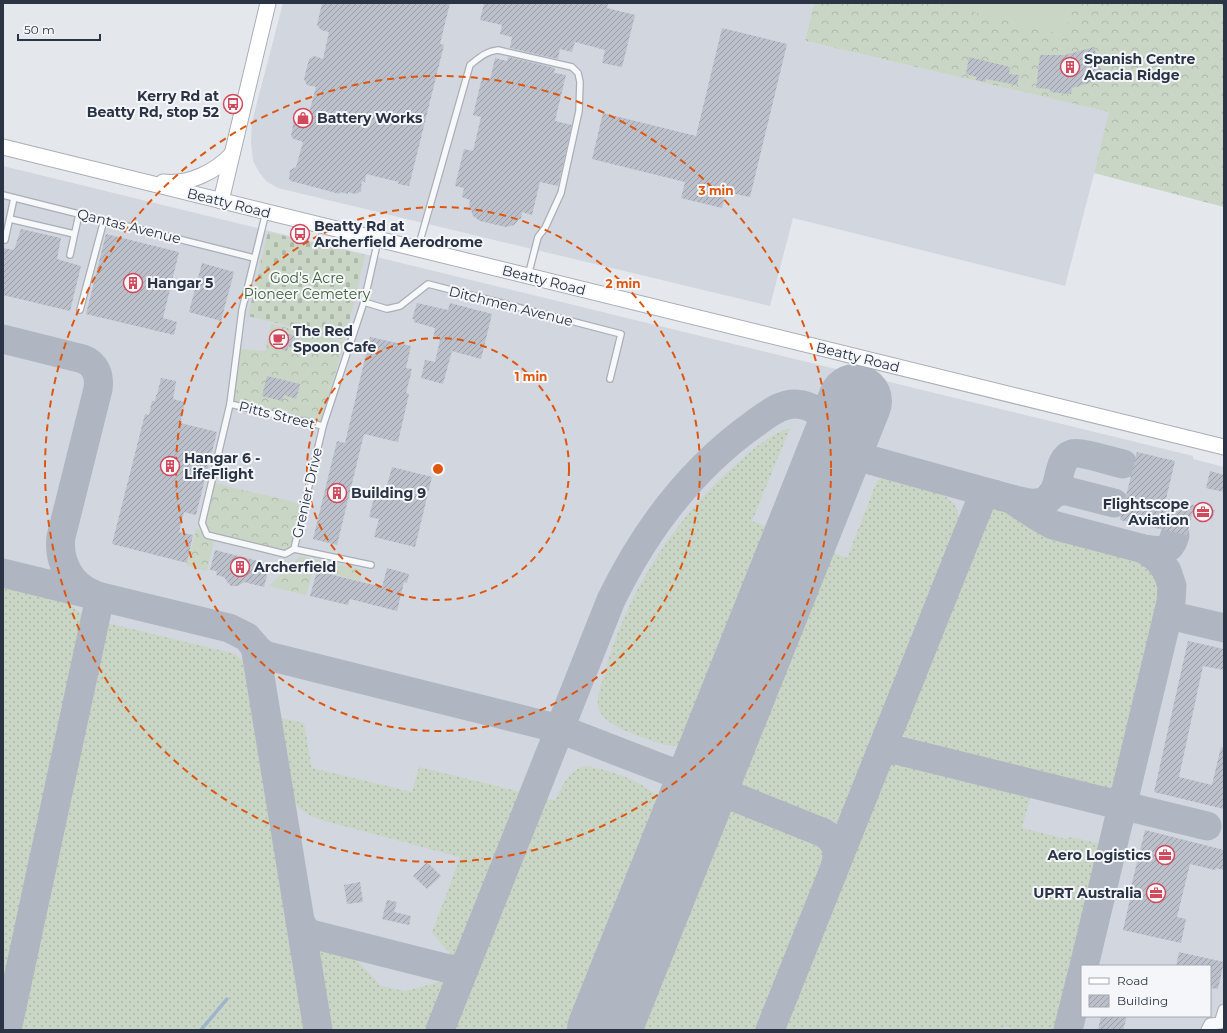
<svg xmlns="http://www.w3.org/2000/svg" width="1227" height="1033" viewBox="0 0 1227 1033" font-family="Montserrat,sans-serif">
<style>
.built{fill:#d2d6de;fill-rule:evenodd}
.grass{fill:url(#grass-dots)}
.forest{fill:url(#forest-crowns)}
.cemetery{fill:url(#cemetery-stones)}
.garden{fill:#c9d6c5}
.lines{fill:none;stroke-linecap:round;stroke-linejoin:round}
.stream{stroke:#9fb4cc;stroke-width:3.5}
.taxiway{stroke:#b0b6c1;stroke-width:29}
.runway{stroke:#b0b6c1;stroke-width:74}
.building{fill:url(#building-hatch)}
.lane-casing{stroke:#a9aeb7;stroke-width:8}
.street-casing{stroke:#a9aeb7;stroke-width:13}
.secondary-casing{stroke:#a9aeb7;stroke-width:17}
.lane{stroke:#f7f8fa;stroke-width:5.5}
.street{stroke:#f7f8fa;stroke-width:11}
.secondary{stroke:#fff;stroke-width:15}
.ring{fill:none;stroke:#df570f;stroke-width:2;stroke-dasharray:7 5}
.labels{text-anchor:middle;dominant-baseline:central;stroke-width:4;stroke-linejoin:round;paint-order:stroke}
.poi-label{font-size:14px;font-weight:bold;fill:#2b3445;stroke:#f4f6f9;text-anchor:start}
.street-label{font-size:14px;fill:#2b3445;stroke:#f4f6f9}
.park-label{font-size:14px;fill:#3f6138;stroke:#f4f6f9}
.centre{fill:#df570f;stroke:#f4f6f9;stroke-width:2}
.ring-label{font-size:12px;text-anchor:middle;font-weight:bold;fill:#df570f;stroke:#f4f6f9;stroke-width:4;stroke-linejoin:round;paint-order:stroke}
</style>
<defs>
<pattern id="grass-dots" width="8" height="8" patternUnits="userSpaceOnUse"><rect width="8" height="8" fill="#c9d6c5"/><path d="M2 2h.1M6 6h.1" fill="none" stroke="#adb8ab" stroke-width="1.8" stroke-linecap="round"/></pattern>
<pattern id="forest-crowns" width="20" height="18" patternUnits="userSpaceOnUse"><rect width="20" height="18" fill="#c9d6c5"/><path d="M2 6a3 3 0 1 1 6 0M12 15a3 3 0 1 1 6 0" fill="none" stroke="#adb8ab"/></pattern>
<pattern id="cemetery-stones" width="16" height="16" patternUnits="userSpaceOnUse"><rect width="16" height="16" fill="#c9d6c5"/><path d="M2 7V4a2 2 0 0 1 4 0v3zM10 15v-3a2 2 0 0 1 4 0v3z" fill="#adb8ab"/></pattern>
<pattern id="building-hatch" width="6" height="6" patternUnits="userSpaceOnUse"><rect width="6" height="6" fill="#bbc0ca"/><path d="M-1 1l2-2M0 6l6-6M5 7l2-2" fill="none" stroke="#989da6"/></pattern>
</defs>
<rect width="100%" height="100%" fill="#e4e7ec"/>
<g class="built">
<path d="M283,3H814L805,41L1110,112L1065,286L793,218L770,306L278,188L266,181L259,172L253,161L251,143L252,122Z"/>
<path d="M3,166L1193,456V459L1224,467V1030H3ZM1082,966H1210V1016H1082Z"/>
</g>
<g class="grass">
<path d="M790,428L752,521L776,530L694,733C690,737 686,740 682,743C673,750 657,742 647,739C634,734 605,725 599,710C595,698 602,684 605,672C627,590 678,514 742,459C756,447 772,433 790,428Z"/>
<path d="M883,478L939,493C961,504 961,516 957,539L844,822C839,827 833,825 826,823L746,791L739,787L732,778L823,549L847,558L877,481Z"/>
<path d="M986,507L1010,509L1022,514L1037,525L1047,530L1063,536L1142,555L1152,563L1159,572L1164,583L1165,597L1119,788L1108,794L921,747C911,743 903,739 901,728Z"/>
<path d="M3,583L63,598L86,618L236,654L247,666L306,1030H3Z"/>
<path d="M277,717L304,723L312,768L412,792L419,767L521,792L522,798L459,956L455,958L452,956L432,933L460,857L318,819L309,815L299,808L290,796Z"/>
<path d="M890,759L908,761L1032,791L1022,828L1066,839L1071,837L1105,845L1061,1030H1017L1005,1027L996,1030H779L883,765Z"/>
<path d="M587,766C610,771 633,777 652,792C655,793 658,795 659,798C661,801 660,804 660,807L663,809L575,1030H451L539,809L548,799L555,801C563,785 569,769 587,766Z"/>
<path d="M723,807L738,810L817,841C824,845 830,848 831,856L761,1030H632L720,809Z"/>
<path d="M319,948H322L351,954L381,986L405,991L440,982L448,984L429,1030H328L316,951Z"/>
</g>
<g class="forest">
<path d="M814,3H1224V207L1094,173L1109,112L805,41Z"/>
<path d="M271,324L345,342L320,423L233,401L239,349L265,351Z"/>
<path d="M214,483L302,504L291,547L284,550L209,533L204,523Z"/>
<path d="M196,529L202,531L205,538L214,540L207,571L187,566Z"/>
<path d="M300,556L360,569L361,581L314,569L306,595L269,586Z"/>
</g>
<path class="cemetery" d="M268,232L365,255L345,340L248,316Z"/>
<path class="garden" d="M937,3H1073L1065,35Z"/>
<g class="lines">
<path class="stream" d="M201,1030L227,999"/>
<g class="taxiway">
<path d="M3,339L83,359C96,364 100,376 98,389L61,537C58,561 70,585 93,594"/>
<path d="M1051,495L1060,491H1067L1114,503"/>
<path d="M1011,499C1017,500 1023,502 1030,503C1068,506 1051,461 1072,454C1080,451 1113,462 1123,464"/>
<path d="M1144,549C1159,551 1170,554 1175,535"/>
<path d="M794,553L830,459C831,451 825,445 825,436C824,429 829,421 832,414C850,403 869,424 855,439C850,444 843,445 838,447L825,481"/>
<path d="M3,573L229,628L247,637L256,648L264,655L560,729L666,770C685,775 701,769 712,753L753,656"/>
<path d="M1167,619L1170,617L1173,616L1224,628"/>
<path d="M254,645L256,652L318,1030"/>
<path d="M879,757L886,751L896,750L1111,803L1119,801L1125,794"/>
<path d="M1120,817L1125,810L1133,808L1207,826"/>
<path d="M651,912L691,817C701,801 718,794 737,798L824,833C835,840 839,850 836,863"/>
<path d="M300,921L305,930L311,934L449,969H459L467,962"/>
<path d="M7,1030L100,597"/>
<path d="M440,1030L611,600C645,530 691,469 754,424C769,413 785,400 803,405C833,412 828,442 852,455L1011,499L1037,516L1053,525L1144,549L1157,558L1167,571L1172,586L1171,602L1084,966"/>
<path d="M770,1030L980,503L986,495L994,494"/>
<path d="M1068,1030L1082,974"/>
</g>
<path class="runway" d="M604,1030L855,401"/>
</g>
<g class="building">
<path d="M322,3H450L440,44L444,45L409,186L398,184L399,182L366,174L365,182L362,181L361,191L358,193L355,194L348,192V194L340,192V194L291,181L289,179L290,170L296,167L303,142L294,139L291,136L295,114L301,111L309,113L316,87L307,85L304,79L309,59L314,56L323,59L329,32L321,30L317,25Z"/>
<path d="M484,3H608L607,8L635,15L622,67L602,63L605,50L575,42L572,52L560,49L558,59L510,48L512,37L500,34L502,25L480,20Z"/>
<path d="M722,28L787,44L750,197L726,192L722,208L681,198L685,182L592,159L603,113L696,136Z"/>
<path d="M1094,47L1104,79L1072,88L1071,94L1050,92V89L1036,88L1040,55H1065Z"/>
<path d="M508,57L555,68L554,73L566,75L555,121L572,125L558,186L540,182L532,215L522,212L521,219H519L514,225L506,227L480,221L473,216L470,207H469L470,200L462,197L464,188L455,186L464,149L473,151L481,117L473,115L482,78L490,80L495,58L507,61Z"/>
<path d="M969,57L1010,67L1009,74L1019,75L1017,85L986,79L985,82L976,80L977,77L966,74Z"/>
<path d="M21,229L61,238L57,259L81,266L70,311L3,295V248L14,250Z"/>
<path d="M106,234L179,252L163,318L177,322L174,335L86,314Z"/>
<path d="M202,263L234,272L221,321L189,312Z"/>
<path d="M417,303L448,310L450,303L492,314L481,359L452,351L443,384L421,378L425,360L435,362L440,340L433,339L435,328L414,322V319H412Z"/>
<path d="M277,331L296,336L293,348L288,346L287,351L277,348L278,344L274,342Z"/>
<path d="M370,337L411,346L406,368L412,369L406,393L409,394L398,442L364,434L337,545L313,539L337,441L345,443Z"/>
<path d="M267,376L300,384L296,399L284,395L282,401L262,396Z"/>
<path d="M161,378L176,381L173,399L185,402L180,423L217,432L196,515L184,512L179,532L193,535L187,563L112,544L145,414L149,415L152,401H155L156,395H157Z"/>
<path d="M1137,452L1175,461L1166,499L1215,510L1212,519L1192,514L1187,535L1120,520Z"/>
<path d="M392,467L432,477L415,547L374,537L379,519L369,517L374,498L383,500Z"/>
<path d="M1210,471L1224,475V492L1206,488Z"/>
<path d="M215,550L270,564L264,587L244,582L238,586H231L228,583L224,577L216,575L217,571L210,570Z"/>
<path d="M387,568L409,574L407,583L404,582L397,611L350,599L348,605L310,596L317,571L382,587Z"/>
<path d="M1188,641L1224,649V670L1203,666L1179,777L1212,785L1221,747L1224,748V809L1154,792Z"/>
<path d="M1145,830L1224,850V870L1216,868L1215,870L1190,864L1177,917L1186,919L1181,943L1123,930L1130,899H1128Z"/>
<path d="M427,862L441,876L427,889L413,876Z"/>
<path d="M360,882L363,902L347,904L344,885Z"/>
<path d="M387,900L397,902L394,912L411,916L409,925L382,919Z"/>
<path d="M1179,952L1224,962L1218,989L1210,988V966H1176Z"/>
<path d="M1101,1016H1127L1123,1030H1098Z"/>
</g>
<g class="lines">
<defs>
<g id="lane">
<path d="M3,195L254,258"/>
<path d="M266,212L242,310L230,404L202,523L207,535L285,554L294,549L323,426L364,302L378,240"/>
<path d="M10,219L74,234"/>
<path d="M5,240L14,198"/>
<path d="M418,248L470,65C479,58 486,51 498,50L572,67L578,73L580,82L579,111L561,193L545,228L538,237L528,276"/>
<path d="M70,255L79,214"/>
<path d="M364,302L387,309L400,306L428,284L621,334L610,379"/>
<path d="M80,310L104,220"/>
<path d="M230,404L323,426"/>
<path d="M294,549L371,565"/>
</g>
<path id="street" d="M1207,1030L1210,1024L1220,1023L1224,1010"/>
<g id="secondary">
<path d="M3,147L1224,447"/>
<path d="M163,182C189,185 215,172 232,154"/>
<path d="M221,201L268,3"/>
</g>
</defs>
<use href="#lane" class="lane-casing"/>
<use href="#street" class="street-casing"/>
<use href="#secondary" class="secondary-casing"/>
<use href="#lane" class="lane"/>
<use href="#street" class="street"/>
<use href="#secondary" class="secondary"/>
</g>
<g class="ring">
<circle cx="438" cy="469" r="131"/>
<circle cx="438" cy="469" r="262"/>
<circle cx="438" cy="469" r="393"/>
</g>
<defs>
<symbol id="building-ring" viewBox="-11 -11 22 22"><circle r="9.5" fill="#f4f6f9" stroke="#d1495b" stroke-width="1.5"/><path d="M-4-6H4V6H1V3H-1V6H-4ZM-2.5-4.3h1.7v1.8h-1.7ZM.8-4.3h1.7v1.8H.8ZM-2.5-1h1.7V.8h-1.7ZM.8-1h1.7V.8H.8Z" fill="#d1495b"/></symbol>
<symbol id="bus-ring" viewBox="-11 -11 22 22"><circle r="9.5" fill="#f4f6f9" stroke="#d1495b" stroke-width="1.5"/><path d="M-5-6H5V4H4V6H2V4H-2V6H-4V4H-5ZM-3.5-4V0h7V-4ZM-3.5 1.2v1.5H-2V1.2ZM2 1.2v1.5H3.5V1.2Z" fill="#d1495b"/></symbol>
<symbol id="shop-ring" viewBox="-11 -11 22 22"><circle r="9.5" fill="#f4f6f9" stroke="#d1495b" stroke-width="1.5"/><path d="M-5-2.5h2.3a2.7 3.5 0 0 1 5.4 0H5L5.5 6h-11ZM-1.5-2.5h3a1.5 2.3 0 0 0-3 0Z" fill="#d1495b"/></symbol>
<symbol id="cafe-ring" viewBox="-11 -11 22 22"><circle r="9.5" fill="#f4f6f9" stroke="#d1495b" stroke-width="1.5"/><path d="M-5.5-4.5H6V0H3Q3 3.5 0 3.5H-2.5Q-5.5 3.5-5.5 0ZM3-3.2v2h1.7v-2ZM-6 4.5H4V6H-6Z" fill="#d1495b"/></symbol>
<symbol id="office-ring" viewBox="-11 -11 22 22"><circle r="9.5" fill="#f4f6f9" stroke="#d1495b" stroke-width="1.5"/><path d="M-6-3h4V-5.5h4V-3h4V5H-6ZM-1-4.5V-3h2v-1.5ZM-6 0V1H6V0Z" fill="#d1495b"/></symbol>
</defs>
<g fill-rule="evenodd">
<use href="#building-ring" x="1059" y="56" width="22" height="22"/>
<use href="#bus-ring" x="222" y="93" width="22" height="22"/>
<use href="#shop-ring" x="292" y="107" width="22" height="22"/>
<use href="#bus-ring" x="289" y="223" width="22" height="22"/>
<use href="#building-ring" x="122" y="272" width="22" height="22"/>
<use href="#cafe-ring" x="268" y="328" width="22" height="22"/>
<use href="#building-ring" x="159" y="455" width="22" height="22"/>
<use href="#building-ring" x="326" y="482" width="22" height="22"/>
<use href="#office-ring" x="1192" y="501" width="22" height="22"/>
<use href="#building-ring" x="229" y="556" width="22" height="22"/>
<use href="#office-ring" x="1154" y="844" width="22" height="22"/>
<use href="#office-ring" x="1145" y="882" width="22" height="22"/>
</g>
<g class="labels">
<g class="poi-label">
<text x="1084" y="59">Spanish Centre<tspan x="1084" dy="16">Acacia Ridge</tspan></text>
<text x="219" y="96" text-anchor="end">Kerry Rd at<tspan x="219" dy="16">Beatty Rd, stop 52</tspan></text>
<text x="317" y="118">Battery Works</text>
<text x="314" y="226">Beatty Rd at<tspan x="314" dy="16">Archerfield Aerodrome</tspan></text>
<text x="147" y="283">Hangar 5</text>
<text x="293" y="331">The Red<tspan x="293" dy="16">Spoon Cafe</tspan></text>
<text x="184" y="458">Hangar 6 -<tspan x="184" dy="16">LifeFlight</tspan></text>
<text x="351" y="493">Building 9</text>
<text x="1189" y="504" text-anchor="end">Flightscope<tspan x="1189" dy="16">Aviation</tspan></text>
<text x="254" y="567">Archerfield</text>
<text x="1151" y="855" text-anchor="end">Aero Logistics</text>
<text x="1142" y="893" text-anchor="end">UPRT Australia</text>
</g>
<g class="street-label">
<text transform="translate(229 203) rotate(14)">Beatty Road</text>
<text transform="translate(129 226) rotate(14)">Qantas Avenue</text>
<text transform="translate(544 280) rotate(14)">Beatty Road</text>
<text transform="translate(511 306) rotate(14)">Ditchmen Avenue</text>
<text transform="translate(858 357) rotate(14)">Beatty Road</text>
<text transform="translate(277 415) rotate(14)">Pitts Street</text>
<text transform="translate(307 493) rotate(-77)">Grenier Drive</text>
</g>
<g class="park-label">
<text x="307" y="278">God's Acre<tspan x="307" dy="16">Pioneer Cemetery</tspan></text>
</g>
</g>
<circle cx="438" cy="469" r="6" class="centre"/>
<g class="ring-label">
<text x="716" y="195">3 min</text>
<text x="623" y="288">2 min</text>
<text x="531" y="381">1 min</text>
</g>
<rect width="1227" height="1033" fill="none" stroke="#2b3445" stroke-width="8"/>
<rect x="1081" y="965" width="130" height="52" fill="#f4f6f9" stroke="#a4a8b1"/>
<rect x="1089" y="978" width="20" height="6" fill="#ffffff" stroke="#a4a8b1"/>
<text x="1117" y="985" font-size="12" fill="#2b3445">Road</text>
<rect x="1089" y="995" width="20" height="12" fill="url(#building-hatch)" stroke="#a4a8b1"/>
<text x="1117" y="1005" font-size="12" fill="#2b3445">Building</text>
<path d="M18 34v6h82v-6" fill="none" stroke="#2b3445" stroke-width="2"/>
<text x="24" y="34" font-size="12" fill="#2b3445" stroke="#f4f6f9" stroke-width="3" paint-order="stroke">50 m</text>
</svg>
